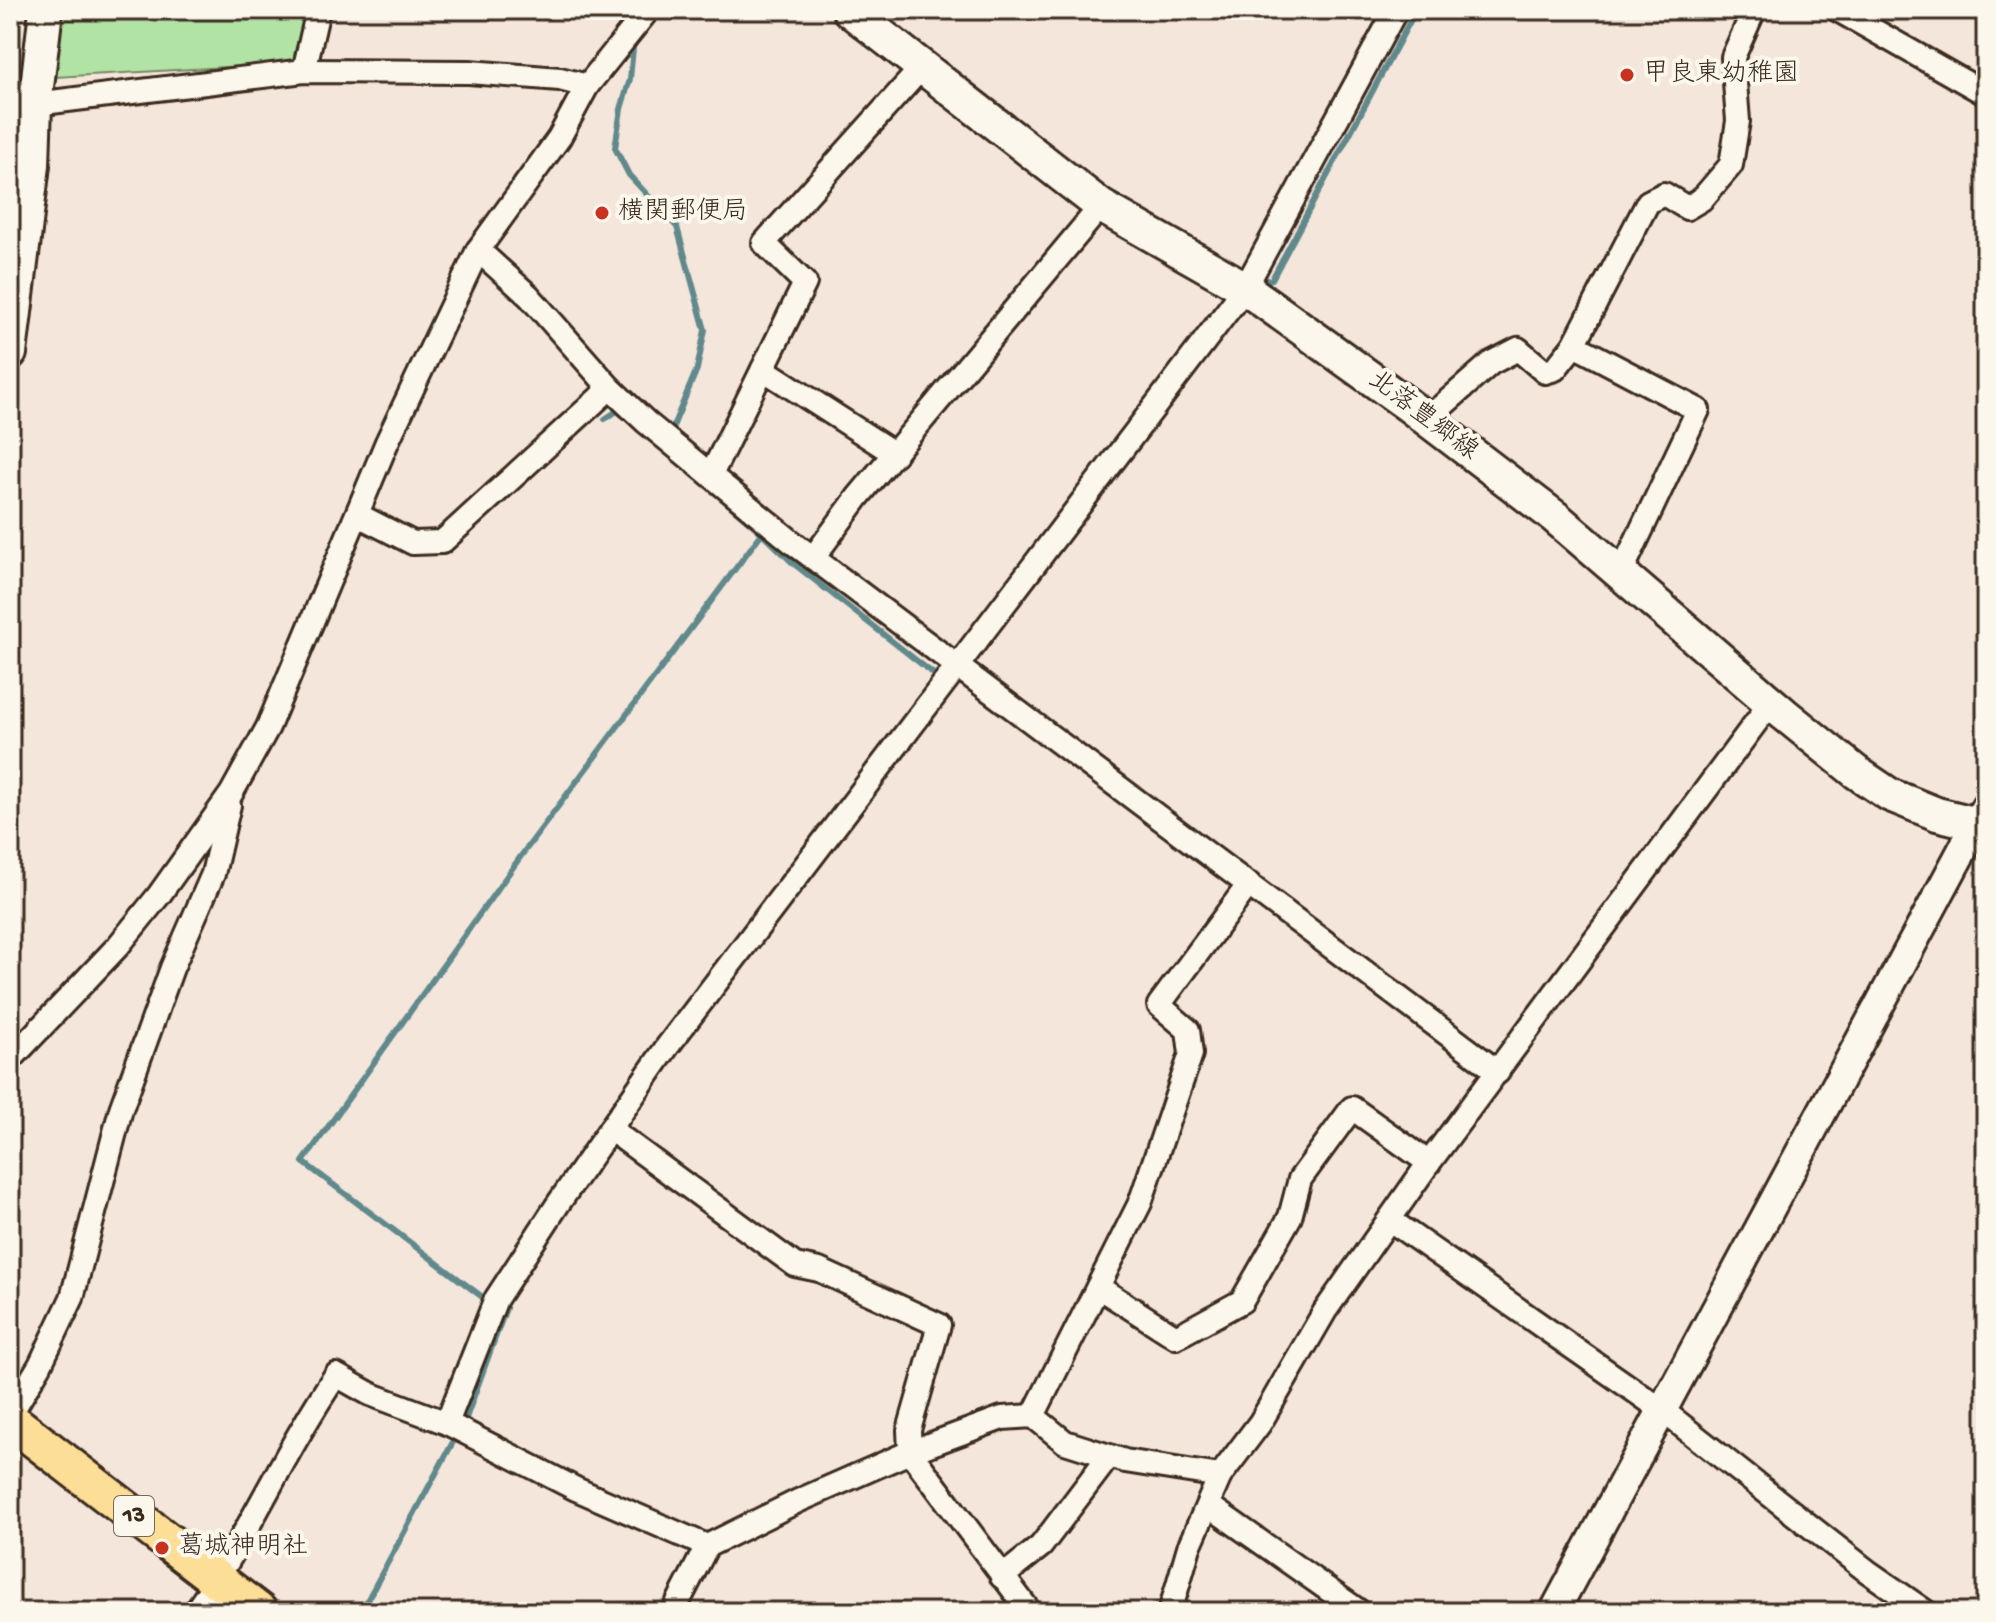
<svg xmlns="http://www.w3.org/2000/svg" width="1996" height="1622" viewBox="0 0 1996 1622" font-family="'Gochi Hand','Klee One',sans-serif">
<style>
.green{fill:#b0e3a4;stroke:#768661;stroke-width:2}
.lines{fill:none;stroke-linecap:round;stroke-linejoin:round}
.stream{stroke:#61898c;stroke-width:6}
.minor-casing{stroke:#3b2a1e;stroke-width:28}
.tertiary-casing{stroke:#3b2a1e;stroke-width:34}
.secondary-casing{stroke:#3b2a1e;stroke-width:38}
.primary-casing{stroke:#3b2a1e;stroke-width:42}
.minor{stroke:#fbf7ec;stroke-width:22}
.tertiary{stroke:#fbf7ec;stroke-width:28}
.secondary{stroke:#fbf7ec;stroke-width:32}
.primary{stroke:#fcde96;stroke-width:36}
.poi-dot{fill:#c8321e;stroke:#fbf7ec;stroke-width:3}
.labels{text-anchor:middle;dominant-baseline:central;stroke-width:8;stroke-linejoin:round;paint-order:stroke}
.shield{fill:#fbf7ec;stroke:#75685c;stroke-width:2}
.shield-label{font-size:24px;font-weight:bold;fill:#3b2a1e}
.poi-label{font-size:26px;fill:#3b2a1e;stroke:#fbf7ec;text-anchor:start}
.street-label{font-size:26px;fill:#3b2a1e;stroke:#fbf7ec}
</style>
<rect width="100%" height="100%" fill="#f5e6dc"/>
<filter id="ink" filterUnits="userSpaceOnUse"><feTurbulence type="fractalNoise" baseFrequency=".0125" numOctaves="2"/><feDisplacementMap in="SourceGraphic" scale="16" xChannelSelector="R" yChannelSelector="G"/><feConvolveMatrix kernelMatrix="1 2 1 2 8 2 1 2 1" color-interpolation-filters="sRGB"/></filter>
<g filter="url(#ink)">
<path class="green" d="M62,10H306L294,63L56,77Z"/>
<g class="lines">
<g class="stream">
<path d="M634,38L630,79L621,109L615,148L629,175L677,227L705,330L697,369L669,436"/>
<path d="M1257,284L1272,279L1416,10"/>
<path d="M605,419L617,411L631,422"/>
<path d="M762,533L794,564L935,675L946,663"/>
<path d="M210,1612L216,1604"/>
<path d="M361,1612L466,1418L506,1308L485,1299L303,1162L521,856L762,533L720,497"/>
</g>
<defs>
<g id="minor">
<path d="M1838,10L1986,94"/>
<path d="M304,71L318,10"/>
<path d="M10,100L35,104L304,71L469,72L560,79L587,86"/>
<path d="M478,250L529,296L610,388L646,422L792,542L1498,1072"/>
<path d="M763,369L895,454"/>
<path d="M1426,420L1491,363L1518,349L1545,372L1555,369L1574,345"/>
<path d="M711,475L805,283L764,243L923,66"/>
<path d="M358,515L413,543L442,542L610,388"/>
<path d="M813,558L858,497L1101,206"/>
<path d="M1621,573L1698,410L1574,345L1648,202L1664,194L1687,208L1702,199L1731,165L1738,121L1733,57L1754,10"/>
<path d="M10,1060L118,946L159,895L231,794L268,727L387,442L478,250L559,138L587,86L648,10"/>
<path d="M610,1129L795,1265L819,1270L939,1325L909,1430L910,1452L1030,1612"/>
<path d="M1390,1220L1662,1410L1867,1571L1926,1612"/>
<path d="M1098,1287L1176,1337L1242,1301L1290,1217L1300,1179L1352,1108L1429,1163"/>
<path d="M10,1415L40,1365L72,1298L121,1109L172,968L213,874L229,805"/>
<path d="M1033,1416L1140,1203L1191,1054L1188,1030L1159,1005L1249,884"/>
<path d="M447,1423L496,1299L558,1204L667,1047L1245,288L1396,10"/>
<path d="M1208,1505L1360,1612"/>
<path d="M1002,1577L1041,1546L1109,1456"/>
<path d="M195,1612C248,1537 284,1451 336,1375L370,1394L447,1423L576,1489L707,1546"/>
<path d="M673,1612L707,1546L798,1501L910,1452L1002,1418L1033,1416L1065,1442L1125,1461L1220,1476"/>
<path d="M1170,1612L1189,1547L1220,1476L1260,1423L1325,1311L1426,1167L1771,702"/>
</g>
<path id="tertiary" d="M1554,1612L1986,806"/>
<g id="secondary">
<path d="M849,10L1101,206L1245,288L1408,405L1555,517L1784,714L1856,772L1890,795L1937,814L1986,826"/>
<path d="M10,353L33,165L35,104L46,10"/>
</g>
<path id="primary" d="M10,1420L259,1612"/>
</defs>
<use href="#minor" class="minor-casing"/>
<use href="#tertiary" class="tertiary-casing"/>
<use href="#secondary" class="secondary-casing"/>
<use href="#primary" class="primary-casing"/>
<use href="#minor" class="minor"/>
<use href="#tertiary" class="tertiary"/>
<use href="#secondary" class="secondary"/>
<use href="#primary" class="primary"/>
</g>
</g>
<g class="poi-dot">
<circle cx="1627" cy="75" r="8"/>
<circle cx="602" cy="213" r="8"/>
<circle cx="162" cy="1548" r="8"/>
</g>
<g class="labels">
<rect class="shield" x="114" y="1496" width="40" height="40" rx="6"/>
<g class="shield-label">
<text x="134" y="1516">13</text>
</g>
<g class="poi-label">
<text x="1643" y="75">甲良東幼稚園</text>
<text x="618" y="213">横関郵便局</text>
<text x="178" y="1548">葛城神明社</text>
</g>
<g class="street-label">
<text transform="translate(1422 417) rotate(37)">北落豊郷線</text>
</g>
</g>
<rect width="1996" height="1622" fill="none" stroke="#fbf7ec" stroke-width="40"/>
<rect x="20" y="20" width="1956" height="1582" fill="none" stroke="#3b2a1e" stroke-width="3" filter="url(#ink)"/>
</svg>
